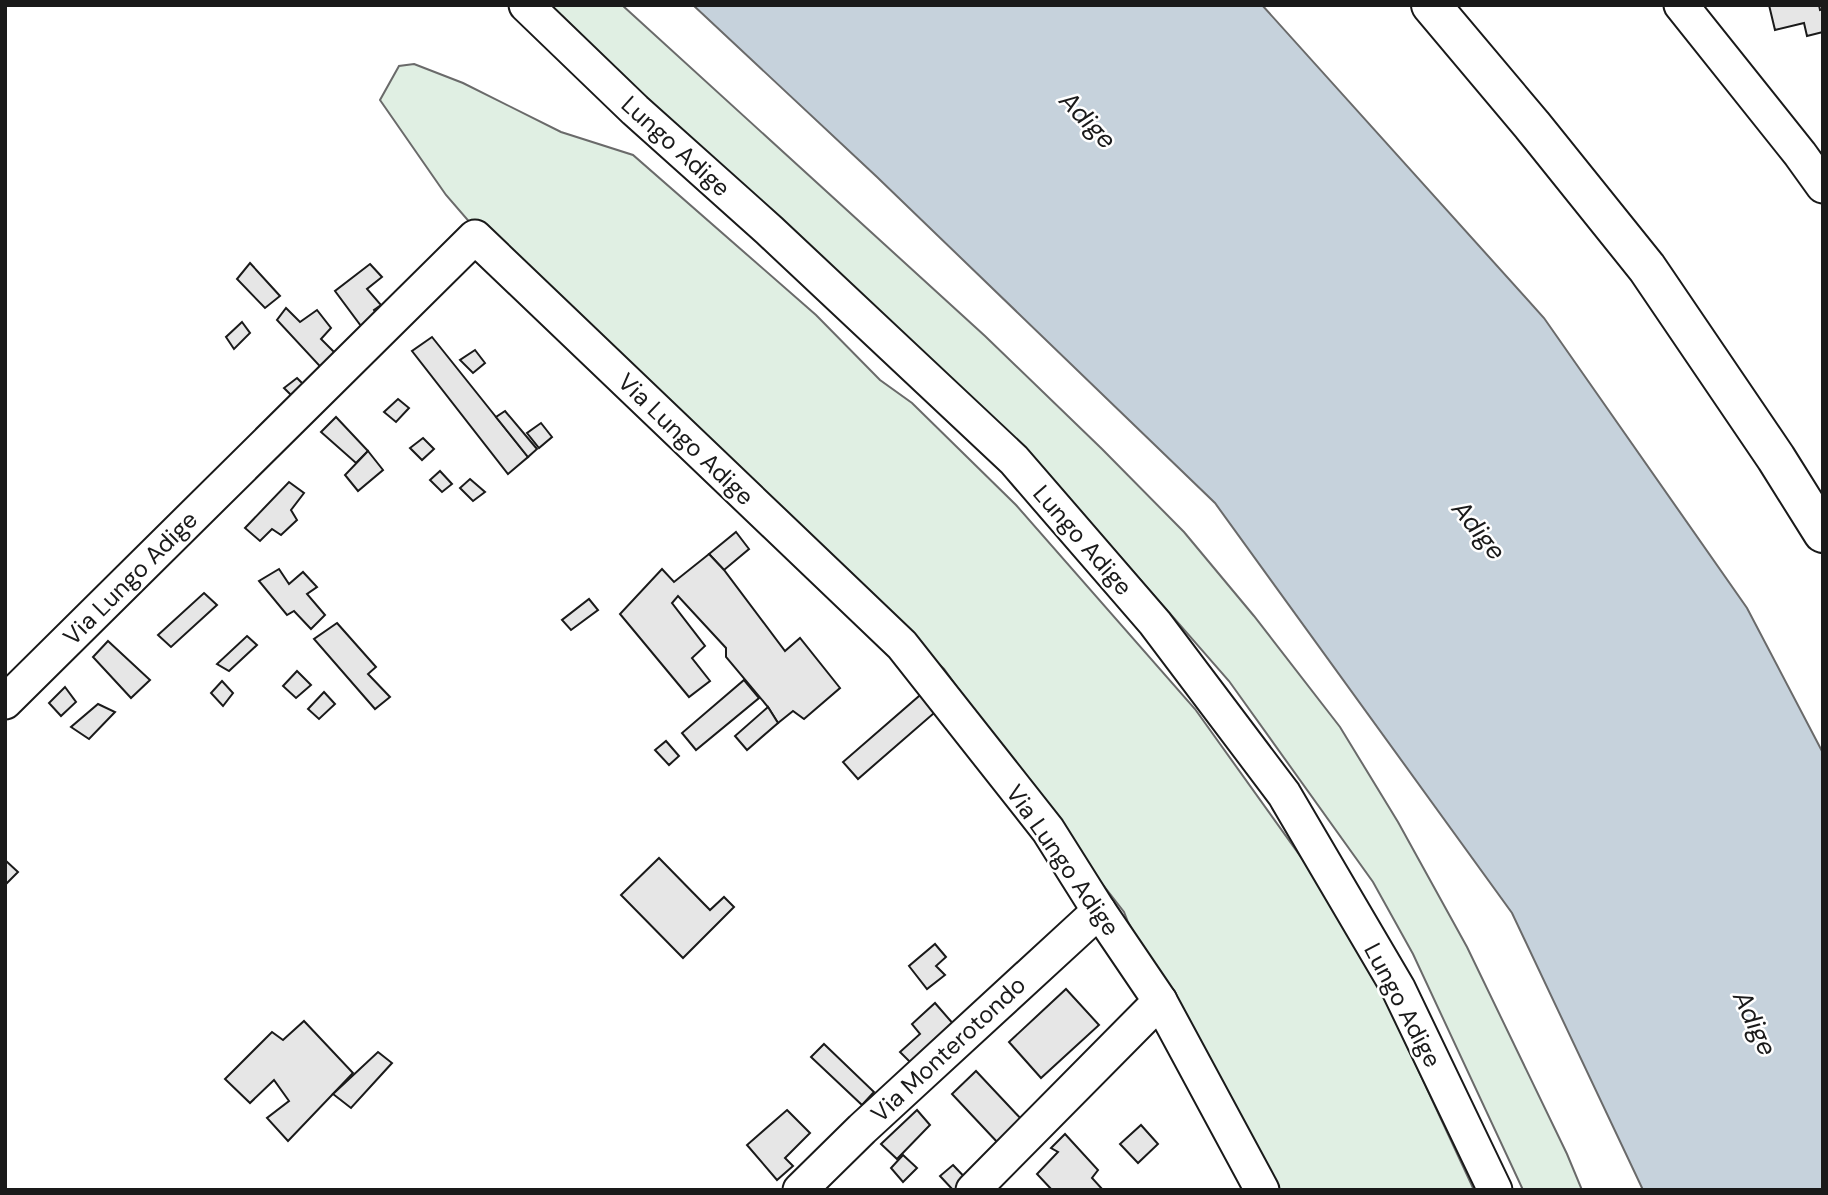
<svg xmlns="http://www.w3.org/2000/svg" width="1828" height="1195" viewBox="0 0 1828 1195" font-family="'DM Sans',sans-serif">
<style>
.green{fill:#e0efe3;stroke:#6a6a6a;stroke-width:2}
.water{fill:#c6d2dc;stroke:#6a6a6a;stroke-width:2}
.building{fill:#e6e6e6;stroke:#1a1a1a;stroke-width:2}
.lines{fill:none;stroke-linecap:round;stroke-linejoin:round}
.minor-casing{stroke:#1a1a1a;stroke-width:37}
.major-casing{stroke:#1a1a1a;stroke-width:42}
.minor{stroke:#fff;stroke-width:33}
.major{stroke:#fff;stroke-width:38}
.labels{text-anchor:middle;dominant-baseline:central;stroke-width:5;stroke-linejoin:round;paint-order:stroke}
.street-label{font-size:24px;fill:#1a1a1a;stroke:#fff}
.water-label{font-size:26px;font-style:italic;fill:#1a1a1a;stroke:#fff}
</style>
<rect width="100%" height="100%" fill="#fff"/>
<g class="green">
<path d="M547,5H622L985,336L1102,449L1184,532L1254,616L1340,727L1398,822L1467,947L1567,1154L1582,1190H1523L1413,954L1373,882L1229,681L1049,475L660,119Z"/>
<path d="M414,64L463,83L561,132L633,155L816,315L880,380L912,403L1016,505L1195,709L1336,906L1374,975L1474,1190H1273L1266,1174L1128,922L1124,912L1044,809L944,669L890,617L491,247L446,195L380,100L399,66Z"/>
</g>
<path class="water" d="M693,5H1262L1544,318L1747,608L1823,753V1190H1643L1512,913L1215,503L877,177Z"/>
<g class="building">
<path d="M1769,5H1819L1820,10L1823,9V32L1807,36L1804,23L1775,30Z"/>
<path d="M250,263L280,296L265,308L237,279Z"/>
<path d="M370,264L382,277L367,289L381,305L374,310L382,322L367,334L335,291Z"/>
<path d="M286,308L300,322L317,310L331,328L321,339L344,362L328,375L277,320Z"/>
<path d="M242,322L250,333L234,349L226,337Z"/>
<path d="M432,337L528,457L508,474L412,351Z"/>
<path d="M475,350L485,363L473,373L460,360Z"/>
<path d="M297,378L307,388L294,398L284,388Z"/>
<path d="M398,399L409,408L396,422L384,412Z"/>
<path d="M505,411L537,449L528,457L496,417Z"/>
<path d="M336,417L368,451L356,463L321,432Z"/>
<path d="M541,423L552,437L539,448L527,433Z"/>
<path d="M423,438L434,449L422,460L410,448Z"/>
<path d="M368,451L383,470L358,491L345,475Z"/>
<path d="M440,471L452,484L442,492L430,480Z"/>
<path d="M470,479L485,492L473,501L460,488Z"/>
<path d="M289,482L304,493L291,510L297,520L281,535L272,529L260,541L245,528Z"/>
<path d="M736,532L749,549L724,570L709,554Z"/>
<path d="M709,554L724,570L785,651L800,638L840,688L804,719L793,711L778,723L768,707L726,657V648L678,596L672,603L705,646L692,658L710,681L689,697L620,614L662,569L674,582Z"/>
<path d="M279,569L289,584L303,572L317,587L307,594L325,615L311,629L294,611L287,615L259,581Z"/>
<path d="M204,593L217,605L171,647L158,635Z"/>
<path d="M589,599L598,610L571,630L562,620Z"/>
<path d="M337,623L376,667L368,674L390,697L375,709L314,639Z"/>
<path d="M247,636L257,645L229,671L217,664Z"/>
<path d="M108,641L150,680L131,698L93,657Z"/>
<path d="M297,671L311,685L296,698L283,686Z"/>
<path d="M744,680L759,698L696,750L682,733Z"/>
<path d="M222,681L233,693L223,706L211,693Z"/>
<path d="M65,687L76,702L61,716L49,703Z"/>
<path d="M926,690L941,707L858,779L843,762Z"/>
<path d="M324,692L335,704L319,719L308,709Z"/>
<path d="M98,704L115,712L89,739L71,727Z"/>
<path d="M768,707L778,723L747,750L735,736Z"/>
<path d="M666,741L679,756L669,765L655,750Z"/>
<path d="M659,858L710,910L724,897L734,907L683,958L621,895Z"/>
<path d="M5,860L18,872L5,885Z"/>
<path d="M935,944L946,957L936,966L945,975L927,989L909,966Z"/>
<path d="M1066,989L1099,1025L1041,1078L1009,1042Z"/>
<path d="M935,1003L955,1026L912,1064L900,1052L920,1034L912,1024Z"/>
<path d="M304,1021L353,1073L288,1141L267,1118L289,1101L274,1080L250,1103L225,1079L272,1032L283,1040Z"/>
<path d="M824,1044L874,1092L862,1105L811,1057Z"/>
<path d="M378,1052L392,1063L351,1108L333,1094Z"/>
<path d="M976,1071L1023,1121L999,1144L952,1094Z"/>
<path d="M787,1110L810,1133L785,1158L793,1166L777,1180L747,1145Z"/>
<path d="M917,1110L930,1125L897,1159L881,1144Z"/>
<path d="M1141,1125L1158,1144L1138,1163L1120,1144Z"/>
<path d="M1065,1134L1098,1170L1092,1178L1103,1190H1052L1037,1174L1058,1152L1051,1148Z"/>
<path d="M903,1155L917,1168L903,1182L891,1168Z"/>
<path d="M953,1165L973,1186L968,1190H953L940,1176Z"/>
</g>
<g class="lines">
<defs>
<g id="minor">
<path d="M526,5L635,110L769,230L1014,460L1155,623L1284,794L1398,988L1495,1190"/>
<path d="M1681,5L1800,154L1823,186"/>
<path d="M5,702L475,237L902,645L1048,830L1099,911L1160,1001L1262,1190"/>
<path d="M800,1190L862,1129L1099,911"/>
<path d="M973,1190L1160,1001"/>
</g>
<path id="major" d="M1431,5L1532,125L1647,268L1776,458L1823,533"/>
</defs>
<use href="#minor" class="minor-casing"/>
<use href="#major" class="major-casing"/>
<use href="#minor" class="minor"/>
<use href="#major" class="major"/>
</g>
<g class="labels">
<g class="street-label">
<text transform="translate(676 146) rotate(42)">Lungo Adige</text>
<text transform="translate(686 439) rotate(44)">Via Lungo Adige</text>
<text transform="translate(1083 540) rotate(49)">Lungo Adige</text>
<text transform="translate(130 578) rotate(-45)">Via Lungo Adige</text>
<text transform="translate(1063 860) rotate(55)">Via Lungo Adige</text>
<text transform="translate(1403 1005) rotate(62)">Lungo Adige</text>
<text transform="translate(948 1049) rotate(-43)">Via Monterotondo</text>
</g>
<g class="water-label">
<text transform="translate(1088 120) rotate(46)">Adige</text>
<text transform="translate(1479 530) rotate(51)">Adige</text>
<text transform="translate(1755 1023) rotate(65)">Adige</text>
</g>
</g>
<rect width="1828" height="1195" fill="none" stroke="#1a1a1a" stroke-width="14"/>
</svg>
